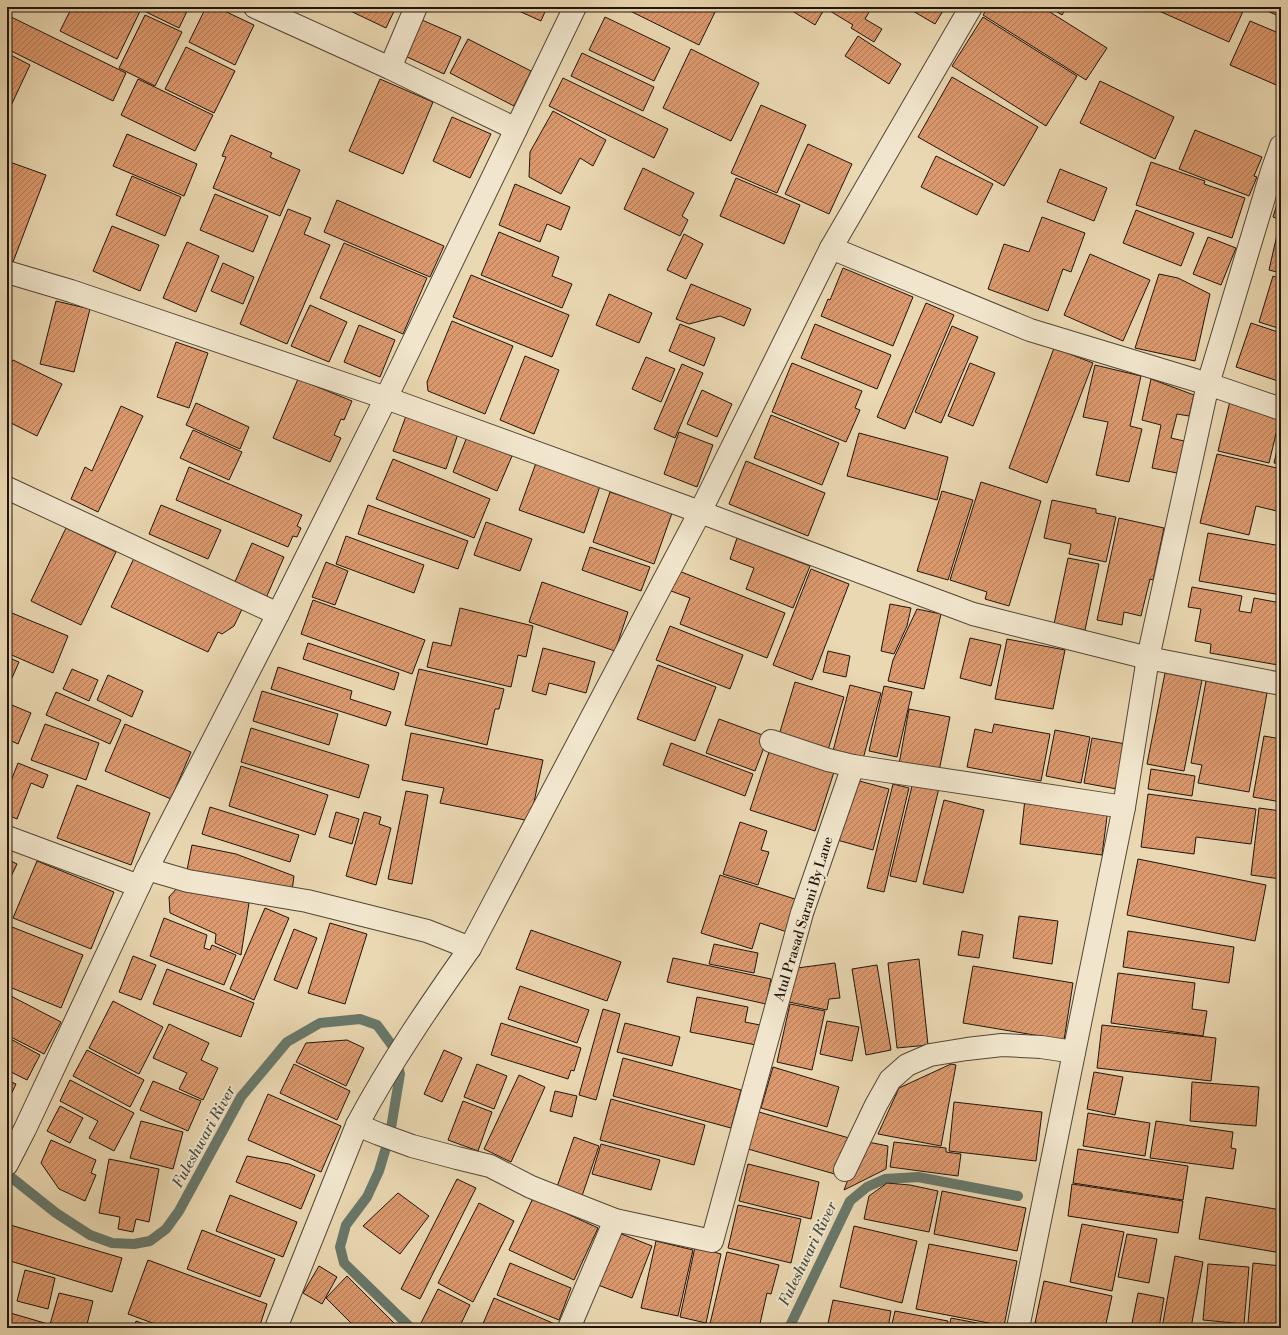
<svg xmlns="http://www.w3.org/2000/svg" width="1288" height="1335" viewBox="0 0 1288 1335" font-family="'Libre Bodoni',serif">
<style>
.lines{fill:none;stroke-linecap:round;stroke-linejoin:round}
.stream{stroke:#68786b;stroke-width:10}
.building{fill:url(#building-hatch);stroke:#21150c}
.minor-casing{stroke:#534636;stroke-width:24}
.minor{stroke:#f1e6cd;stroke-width:22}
.labels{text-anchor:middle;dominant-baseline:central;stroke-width:4;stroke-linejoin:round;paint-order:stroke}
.street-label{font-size:14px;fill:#21150c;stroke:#f1e6cd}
.water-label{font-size:15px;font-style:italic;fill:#4b4f44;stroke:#f1e6cd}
</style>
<defs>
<pattern id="building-hatch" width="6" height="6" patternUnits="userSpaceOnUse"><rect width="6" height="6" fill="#dc996e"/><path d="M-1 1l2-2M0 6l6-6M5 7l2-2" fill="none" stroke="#b27c59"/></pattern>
</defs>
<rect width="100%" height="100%" fill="#ead8b2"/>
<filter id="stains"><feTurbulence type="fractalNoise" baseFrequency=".005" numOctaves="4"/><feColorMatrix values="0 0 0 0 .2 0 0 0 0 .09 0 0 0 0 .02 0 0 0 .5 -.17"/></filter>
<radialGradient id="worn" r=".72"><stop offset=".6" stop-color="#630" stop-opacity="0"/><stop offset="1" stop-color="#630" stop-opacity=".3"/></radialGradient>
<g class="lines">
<g class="stream">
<path d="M7,1174L56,1213L90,1235L112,1243L134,1244L150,1241L166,1229L179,1211L241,1097L287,1042L320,1023L360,1019L377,1025L394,1048L400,1074L390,1134L379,1171L367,1197L346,1225L340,1247L344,1263L411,1328"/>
<path d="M789,1328L850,1201L867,1187L885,1179L918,1177L1018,1196"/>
</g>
</g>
<g class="building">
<path d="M72,7H142L117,59L60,31Z"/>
<path d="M149,7H189L179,28L146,12Z"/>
<path d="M206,7H216L254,25L235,65L189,42Z"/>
<path d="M342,7H396L386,28Z"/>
<path d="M510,7H547L541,21Z"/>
<path d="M622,7H710L716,10L699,45Z"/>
<path d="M790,7H872L865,19L882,29L874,42L851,28L853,25L825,8L815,25L789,9Z"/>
<path d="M906,7H940L944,9L935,24Z"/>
<path d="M989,7H1042L1107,48L1086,80L983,15Z"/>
<path d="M1049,7H1067L1062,15Z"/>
<path d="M1150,7H1245L1229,42Z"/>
<path d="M1258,7H1281V17Z"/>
<path d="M7,15L126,73L113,101L7,49Z"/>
<path d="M145,15L182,32L155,86L119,68Z"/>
<path d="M605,17L670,48L654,81L589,50Z"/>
<path d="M983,17L1077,76L1046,126L952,66Z"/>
<path d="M422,20L461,37L444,74L405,56Z"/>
<path d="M1250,21L1281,34V87L1230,65Z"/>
<path d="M858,36L901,64L889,84L845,56Z"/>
<path d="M468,39L531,71L514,106L450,73Z"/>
<path d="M186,47L235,71L214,113L165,89Z"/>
<path d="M691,49L759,83L731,141L663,108Z"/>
<path d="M7,53L30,65L8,112H7Z"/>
<path d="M582,53L654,87L643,111L571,76Z"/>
<path d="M952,77L1038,127L1004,186L918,137Z"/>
<path d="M563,78L668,129L654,158L549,106Z"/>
<path d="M138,79L213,115L195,151L121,115Z"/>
<path d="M380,79L433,102L403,174L349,151Z"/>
<path d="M1100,81L1174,117L1155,159L1080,123Z"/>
<path d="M761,105L806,125L777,193L731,173Z"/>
<path d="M553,111L606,140L593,166L580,158L561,194L529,177L530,152Z"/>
<path d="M452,117L491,134L470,178L433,161Z"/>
<path d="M1195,130L1262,157L1254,176L1257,177L1249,196L1179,169Z"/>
<path d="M127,134L197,164L184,196L113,166Z"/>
<path d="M231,135L272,153L270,157L300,170L280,216L213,188L226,157L222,156Z"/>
<path d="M808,144L852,164L829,214L785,194Z"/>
<path d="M936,156L993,184L977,215L921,187Z"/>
<path d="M7,161L46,175L13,262L7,259Z"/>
<path d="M1151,162L1205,181L1204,184L1245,198L1232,238L1136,205Z"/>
<path d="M643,168L694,193L682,216L688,220L680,236L624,209Z"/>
<path d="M1060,169L1107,188L1094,221L1047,202Z"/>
<path d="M132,176L181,197L165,236L116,215Z"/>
<path d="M736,178L800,205L784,244L720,216Z"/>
<path d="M515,184L570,207L561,230L547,224L540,242L499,225Z"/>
<path d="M1281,191V220L1273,217Z"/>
<path d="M215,194L268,216L253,252L200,230Z"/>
<path d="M337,200L444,246L430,277L324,232Z"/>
<path d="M288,209L311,218L304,234L330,245L287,344L240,324Z"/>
<path d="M1136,210L1194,233L1181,266L1123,243Z"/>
<path d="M1042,217L1085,233L1071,272L1063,269L1048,311L988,289L1004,244L1029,252Z"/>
<path d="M112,226L159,245L140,291L93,271Z"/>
<path d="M1279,226H1281V273L1269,270Z"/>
<path d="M499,232L559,257L552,276L572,284L562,308L481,275Z"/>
<path d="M684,234L703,244L686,279L667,270Z"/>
<path d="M1208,237L1236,248L1221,285L1193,274Z"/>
<path d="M187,242L219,256L196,312L163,298Z"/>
<path d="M344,243L427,278L403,334L320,298Z"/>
<path d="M1090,254L1150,280L1123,341L1064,315Z"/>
<path d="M223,263L254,277L243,304L211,291Z"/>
<path d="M843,268L913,297L893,346L821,316L828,299L830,300Z"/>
<path d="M1159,274L1178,278L1210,294L1195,361L1135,348Z"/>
<path d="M471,275L569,315L552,357L453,317Z"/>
<path d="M1273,276L1281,279V329L1259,322Z"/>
<path d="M691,284L751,309L744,326L720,316L689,324L676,319Z"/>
<path d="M609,294L652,313L639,343L596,325Z"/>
<path d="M56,301L90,309L74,372L40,364Z"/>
<path d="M926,303L954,315L905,429L877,417Z"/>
<path d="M310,305L347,322L329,362L291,346Z"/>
<path d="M452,321L513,346L485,414L428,391L427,382Z"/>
<path d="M1251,323L1281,333V382L1236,367Z"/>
<path d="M680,324L715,338L704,366L669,351Z"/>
<path d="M815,324L891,355L877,389L801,358Z"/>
<path d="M359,325L395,340L380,377L344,362Z"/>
<path d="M952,326L978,337L941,423L915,412Z"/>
<path d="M176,342L208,353L189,408L157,397Z"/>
<path d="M1054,348L1093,363L1047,483L1009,468Z"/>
<path d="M525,356L559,370L534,434L500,420Z"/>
<path d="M646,357L675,369L661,402L632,389Z"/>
<path d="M13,360L62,384L37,436L7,421V372Z"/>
<path d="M792,363L862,391L855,408L860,410L846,442L772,412Z"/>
<path d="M970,363L995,373L973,426L948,416Z"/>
<path d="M682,364L703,373L675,438L654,429Z"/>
<path d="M1095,365L1141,376L1130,426L1142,429L1129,482L1096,475L1108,422L1083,417Z"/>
<path d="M298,379L352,401L344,420L341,419L334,435L341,438L330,462L273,438Z"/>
<path d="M1151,379L1194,395L1189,416L1177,414L1171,438L1184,441L1177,473L1152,468L1161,425L1142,420Z"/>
<path d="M702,390L732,404L717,437L687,424Z"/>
<path d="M1230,401L1281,413L1269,463L1218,451Z"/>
<path d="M196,403L249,427L240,449L186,425Z"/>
<path d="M121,406L143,416L98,512L71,499L85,467L92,471Z"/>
<path d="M771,415L839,443L822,485L754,458Z"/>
<path d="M406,416L458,434L446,469L393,451Z"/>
<path d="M193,430L242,452L229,480L180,458Z"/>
<path d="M679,432L713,445L697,487L664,474Z"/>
<path d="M1281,432V464L1274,463Z"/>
<path d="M859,433L948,457L937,500L847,476Z"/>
<path d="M467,437L512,456L497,491L453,472Z"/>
<path d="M1217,454L1281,469V512L1256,506L1249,535L1200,523Z"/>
<path d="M393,459L490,499L474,538L376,499Z"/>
<path d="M746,461L825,493L808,536L729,504Z"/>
<path d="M536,463L600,486L584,533L519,510Z"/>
<path d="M189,467L302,515L297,526L301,528L297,537L293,536L288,547L176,500Z"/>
<path d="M981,482L1041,501L1009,606L985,599L987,592L950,580Z"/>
<path d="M942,491L973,500L948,580L917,571Z"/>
<path d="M610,492L672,513L654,564L593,542Z"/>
<path d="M1052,500L1096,509V513L1116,517L1106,562L1069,554L1071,544L1044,538Z"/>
<path d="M161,505L221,530L208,559L149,534Z"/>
<path d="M368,505L468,541L458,569L358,534Z"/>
<path d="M1119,518L1164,528L1153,580L1150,579L1141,616L1124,612L1122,625L1097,620Z"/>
<path d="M486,522L532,539L520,571L474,555Z"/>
<path d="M66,528L116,552L81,625L31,601Z"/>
<path d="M1208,533L1281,546V595L1199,581Z"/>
<path d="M346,536L424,565L414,593L336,564Z"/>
<path d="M737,538L810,566L793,608L746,589L754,568L730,559Z"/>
<path d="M252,543L284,557L266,598L234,584Z"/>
<path d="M590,547L650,567L641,591L582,570Z"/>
<path d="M135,556L244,605L234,626L222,634L218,632L208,652L111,607Z"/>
<path d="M1068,558L1099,564L1085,630L1054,624Z"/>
<path d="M326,562L348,571L335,605L312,597Z"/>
<path d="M811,569L849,584L812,680L773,665Z"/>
<path d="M679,571L785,613L767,658L680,624L690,598L671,591Z"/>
<path d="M542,582L628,612L615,651L529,622Z"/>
<path d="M1192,587L1242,596L1239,611L1251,613L1254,598L1281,603V650L1278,665L1210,653L1211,644L1195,641L1201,609L1188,607Z"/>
<path d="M313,600L425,640L412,674L301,634Z"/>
<path d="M890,604L911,608L907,626L894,654L881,651Z"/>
<path d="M460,608L533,626L526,657L518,655L511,687L427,667L433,642L451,646Z"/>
<path d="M917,609L941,614L924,689L888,681L893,660Z"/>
<path d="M7,611L68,636L53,673L7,653Z"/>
<path d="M670,626L743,655L730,689L656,660Z"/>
<path d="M970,638L1001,645L991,686L960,678Z"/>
<path d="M1007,639L1065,650L1053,709L995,699Z"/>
<path d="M308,643L399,673L394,690L303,659Z"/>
<path d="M543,648L595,662L586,693L549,683L546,695L532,691Z"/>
<path d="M828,651L850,656L846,677L823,672Z"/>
<path d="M7,657L19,662L12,678L7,675Z"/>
<path d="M658,665L716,687L695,741L637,719Z"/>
<path d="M278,667L352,691L350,699L391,712L386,726L271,689Z"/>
<path d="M72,669L98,680L89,701L63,689Z"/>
<path d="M419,669L504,689L499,709H495L487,745L405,725Z"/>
<path d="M1165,673L1202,680L1184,771L1147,764Z"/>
<path d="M108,675L143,691L132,717L97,700Z"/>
<path d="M1206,681L1267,693L1249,792L1198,783L1202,765L1191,763Z"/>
<path d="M795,682L844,697L828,750L779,735Z"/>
<path d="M850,685L881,693L863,759L833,751Z"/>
<path d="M884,686L912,692L897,757L869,751Z"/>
<path d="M262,691L338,714L329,745L253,721Z"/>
<path d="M56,692L121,720L110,744L46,715Z"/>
<path d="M7,703L31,713L18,744L7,739Z"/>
<path d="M909,709L950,717L939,771L899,764Z"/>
<path d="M719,719L768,737L755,771L706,753Z"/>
<path d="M45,724L99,743L86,780L31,760Z"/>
<path d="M125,724L191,752L171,799L105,771Z"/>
<path d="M994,724L1050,734L1041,781L967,767L975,729L992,733Z"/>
<path d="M251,728L369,765L359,798L241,762Z"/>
<path d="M1055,730L1090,737L1081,783L1046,776Z"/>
<path d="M411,733L543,760L530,821L440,803L444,788L402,780Z"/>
<path d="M1264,736L1281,739V802L1253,797Z"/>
<path d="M1092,738L1126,744L1117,789L1084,783Z"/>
<path d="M671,743L753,774L745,796L663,765Z"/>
<path d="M769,752L834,772L815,831L750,810Z"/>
<path d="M18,763L48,775L43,788L31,783L17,819L7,815V791Z"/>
<path d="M241,766L328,795L315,835L229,806Z"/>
<path d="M1151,769L1195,776L1192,796L1148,789Z"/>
<path d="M852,779L889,789L873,850L837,840Z"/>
<path d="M913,782L939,788L916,882L890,876Z"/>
<path d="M893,784L909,788L884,892L867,888Z"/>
<path d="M77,785L150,813L131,865L57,838Z"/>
<path d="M406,791L428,795L412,884L388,879Z"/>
<path d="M1148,794L1256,809L1251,844L1196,837L1194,854L1141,847Z"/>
<path d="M1025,799L1108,809L1102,855L1020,844Z"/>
<path d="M944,800L984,810L963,893L923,884Z"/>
<path d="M210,807L299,835L290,862L202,834Z"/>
<path d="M1259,808L1281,811V879L1251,875Z"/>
<path d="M336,812L359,819L352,844L329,837Z"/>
<path d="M364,812L381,817L379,824L391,828L376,885L346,876Z"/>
<path d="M740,822L767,831L761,850L769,852L758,885L723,874Z"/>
<path d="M192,845L236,854L294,876L292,891L187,870Z"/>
<path d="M7,859L17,864L7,885Z"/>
<path d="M1138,859L1266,885L1255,941L1127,915Z"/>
<path d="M37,861L114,892L91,949L13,918Z"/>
<path d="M720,875L798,900L787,932L760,923L752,949L701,933Z"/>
<path d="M179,886L249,903L241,955L215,943L216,934L170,913L169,897Z"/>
<path d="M265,908L289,918L254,1000L230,989Z"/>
<path d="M1019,916L1058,921L1052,964L1013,958Z"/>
<path d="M164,918L207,935L204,948L210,950L212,945L236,955L224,985L150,956Z"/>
<path d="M330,923L367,934L345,1004L308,993Z"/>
<path d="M7,925L83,955L61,1008L7,986Z"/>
<path d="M294,929L317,938L297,989L274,980Z"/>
<path d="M531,930L621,962L607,1001L516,969Z"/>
<path d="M962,931L983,935L979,958L958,955Z"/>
<path d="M1128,931L1234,947L1229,983L1123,967Z"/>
<path d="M1281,939V961L1277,960Z"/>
<path d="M714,944L758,953L754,973L709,964Z"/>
<path d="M133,956L156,965L141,1000L119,992Z"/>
<path d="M673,958L771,979L766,1004L667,982Z"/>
<path d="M919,959L928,1045L897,1048L888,963Z"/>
<path d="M835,963L840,998L829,999L827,1010L789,1002L797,968Z"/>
<path d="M877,965L891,1050L866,1055L852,969Z"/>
<path d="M973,966L1073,983L1064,1040L963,1023Z"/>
<path d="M167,969L254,1003L241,1037L153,1004Z"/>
<path d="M1118,973L1195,983L1192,1009L1207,1011L1203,1036L1111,1023Z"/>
<path d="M520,986L589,1010L577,1043L508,1019Z"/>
<path d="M7,994L61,1022L44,1054L7,1035Z"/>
<path d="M697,997L748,1007L745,1022L760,1025L756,1045L690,1032Z"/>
<path d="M113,1001L163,1027L139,1074L89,1048Z"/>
<path d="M790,1004L825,1011L812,1070L777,1062Z"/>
<path d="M603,1009L620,1014L596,1100L579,1095Z"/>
<path d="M827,1021L859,1027L852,1061L820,1054Z"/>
<path d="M501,1023L581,1048L574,1071L571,1070L568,1079L491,1055Z"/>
<path d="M625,1023L680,1037L672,1066L617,1052Z"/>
<path d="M169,1024L209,1043L201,1060L218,1068L203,1100L179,1089L187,1073L153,1058Z"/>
<path d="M1102,1025L1216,1038L1211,1081L1097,1068Z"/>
<path d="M7,1037L40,1055L27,1080L7,1070Z"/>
<path d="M347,1040L364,1048L346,1086L296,1062L306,1043Z"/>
<path d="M87,1050L144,1080L130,1107L73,1076Z"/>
<path d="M444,1050L462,1058L442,1102L424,1094Z"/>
<path d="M623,1058L741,1090L731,1128L613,1096Z"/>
<path d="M294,1064L350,1091L337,1120L280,1093Z"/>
<path d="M477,1064L507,1076L494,1109L464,1097Z"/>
<path d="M951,1064L956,1065L941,1146L878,1134L899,1088Z"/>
<path d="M773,1067L839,1087L827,1127L761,1108Z"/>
<path d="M1094,1072L1123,1077L1115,1115L1087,1109Z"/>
<path d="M519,1075L545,1087L511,1162L484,1149Z"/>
<path d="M7,1080L16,1084L7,1103Z"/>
<path d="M70,1080L134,1113L114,1151L89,1138L98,1121L60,1101Z"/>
<path d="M153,1081L201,1101L188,1131L140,1110Z"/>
<path d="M1192,1082L1259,1087L1256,1126L1190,1121Z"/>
<path d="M555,1091L577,1096L572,1117L550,1111Z"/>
<path d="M268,1094L341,1126L321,1172L248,1140Z"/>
<path d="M611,1099L705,1125L694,1165L600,1140Z"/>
<path d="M463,1101L492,1112L478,1151L448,1140Z"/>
<path d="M954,1102L1042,1112L1036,1161L949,1151Z"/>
<path d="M60,1106L83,1118L70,1143L47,1131Z"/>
<path d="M759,1112L849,1138L838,1175L748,1149Z"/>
<path d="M1088,1113L1150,1123L1145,1156L1083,1146Z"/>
<path d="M141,1121L183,1132L173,1169L130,1158Z"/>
<path d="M1156,1121L1233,1132L1231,1148L1236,1149L1233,1169L1150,1158Z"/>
<path d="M574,1137L599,1146L582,1196L557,1187Z"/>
<path d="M51,1140L96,1160L91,1173L96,1175L85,1201L59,1189L41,1163Z"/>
<path d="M863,1141L888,1146L886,1169L844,1190Z"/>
<path d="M894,1142L946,1148V1152L961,1154L958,1176L890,1167Z"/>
<path d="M601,1144L660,1160L651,1190L592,1174Z"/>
<path d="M1078,1149L1188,1166L1183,1200L1073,1183Z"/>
<path d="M247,1156L289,1164L315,1175L301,1209L236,1182Z"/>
<path d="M109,1159L159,1169L149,1222L136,1219L133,1232L118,1229L120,1217L99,1213Z"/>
<path d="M748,1164L819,1182L811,1219L739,1201Z"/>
<path d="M457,1179L476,1188L420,1299L401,1289Z"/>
<path d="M887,1183L910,1185L938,1191L929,1232L864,1219L869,1196Z"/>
<path d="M1072,1184L1183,1201L1178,1233L1068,1216Z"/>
<path d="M942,1191L1026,1208L1017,1251L934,1234Z"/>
<path d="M398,1193L429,1216L400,1254L363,1226Z"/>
<path d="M230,1195L297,1222L283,1257L216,1231Z"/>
<path d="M1206,1197L1281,1210V1253L1199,1239Z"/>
<path d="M533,1198L598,1228L574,1280L509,1250Z"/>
<path d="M479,1203L514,1221L473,1302L438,1283Z"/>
<path d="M738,1205L801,1219L791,1263L728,1248Z"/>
<path d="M7,1224L122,1258L112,1292L7,1260Z"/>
<path d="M1082,1224L1124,1232L1112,1291L1070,1282Z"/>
<path d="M854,1226L917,1241L902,1303L840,1287Z"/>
<path d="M202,1230L275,1259L260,1297L187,1269Z"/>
<path d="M619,1233L652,1246L632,1298L598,1285Z"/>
<path d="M1127,1234L1157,1239L1149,1283L1118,1277Z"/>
<path d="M656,1241L693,1250L678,1316L641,1308Z"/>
<path d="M929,1244L1017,1261L1004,1326L916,1309Z"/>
<path d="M695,1247L721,1254L706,1323L680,1317Z"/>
<path d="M727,1252L779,1265L771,1294L767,1293L759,1328H709Z"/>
<path d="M1175,1256L1203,1262L1191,1328H1162Z"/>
<path d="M148,1260L267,1304L259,1328H166L128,1314Z"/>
<path d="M510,1263L571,1288L559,1320L497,1295Z"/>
<path d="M1253,1263L1281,1266V1326L1248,1323Z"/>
<path d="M1208,1264L1249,1267L1244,1324L1203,1320Z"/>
<path d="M319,1266L337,1277L322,1304L303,1293Z"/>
<path d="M25,1270L55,1278L48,1309L17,1301Z"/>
<path d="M347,1276L399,1328H356L326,1298Z"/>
<path d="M1044,1281L1112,1296L1105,1328H1057L1035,1323Z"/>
<path d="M438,1289L470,1305L459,1328L419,1327Z"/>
<path d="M59,1293L93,1301L86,1328H49Z"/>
<path d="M1138,1293L1164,1298L1159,1328H1131Z"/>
<path d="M494,1298L555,1324L553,1328H486L482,1326Z"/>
<path d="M833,1300L891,1311L888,1328H827Z"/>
<path d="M895,1311L948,1321L947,1328H891Z"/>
<path d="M7,1312L48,1324L46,1328H7Z"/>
<path d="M951,1318L1003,1328H949Z"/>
<path d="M136,1321L156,1328H134Z"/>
</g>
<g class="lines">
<defs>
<g id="minor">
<path d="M255,7L390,68L516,129"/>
<path d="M390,68L416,7"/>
<path d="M831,248L1030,330L1208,384L1281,409"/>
<path d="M7,272L71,291L386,398L700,512L973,614L1148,658L1281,684"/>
<path d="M7,488L278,614"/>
<path d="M771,741L828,760L853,766"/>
<path d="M7,837L139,886"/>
<path d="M147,869L188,881L307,901L427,931L470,948"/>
<path d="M357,1125L379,1134L412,1146L457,1158L490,1166L531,1187L615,1220L712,1241L802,913L853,766L1124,807"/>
<path d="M7,1164L25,1129L147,869L278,614L386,398L575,7"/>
<path d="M845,1170L876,1105L890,1080L907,1065L930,1055L967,1049L1002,1045L1041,1047L1074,1052"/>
<path d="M276,1328L357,1125C390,1063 430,1005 470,948L700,512L831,248L971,7"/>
<path d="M569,1328L615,1220"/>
<path d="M1018,1328L1124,807L1148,658L1208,384L1272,171L1281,146"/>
</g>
</defs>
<use href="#minor" class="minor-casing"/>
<use href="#minor" class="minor"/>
</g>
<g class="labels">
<g class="street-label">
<text transform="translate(804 919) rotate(-73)">Atul Prasad Sarani By Lane</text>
</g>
<g class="water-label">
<text transform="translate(204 1137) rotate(-61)">Fuleshwari River</text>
<text transform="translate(808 1254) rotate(-64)">Fuleshwari River</text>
</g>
</g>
<rect width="1288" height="1335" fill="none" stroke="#ead8b2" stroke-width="24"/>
<rect x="8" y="8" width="1272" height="1319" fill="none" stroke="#21150c" stroke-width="2"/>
<rect x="12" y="12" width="1264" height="1311" fill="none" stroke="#21150c"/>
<rect width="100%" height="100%" filter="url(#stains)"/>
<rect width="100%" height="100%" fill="url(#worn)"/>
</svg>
